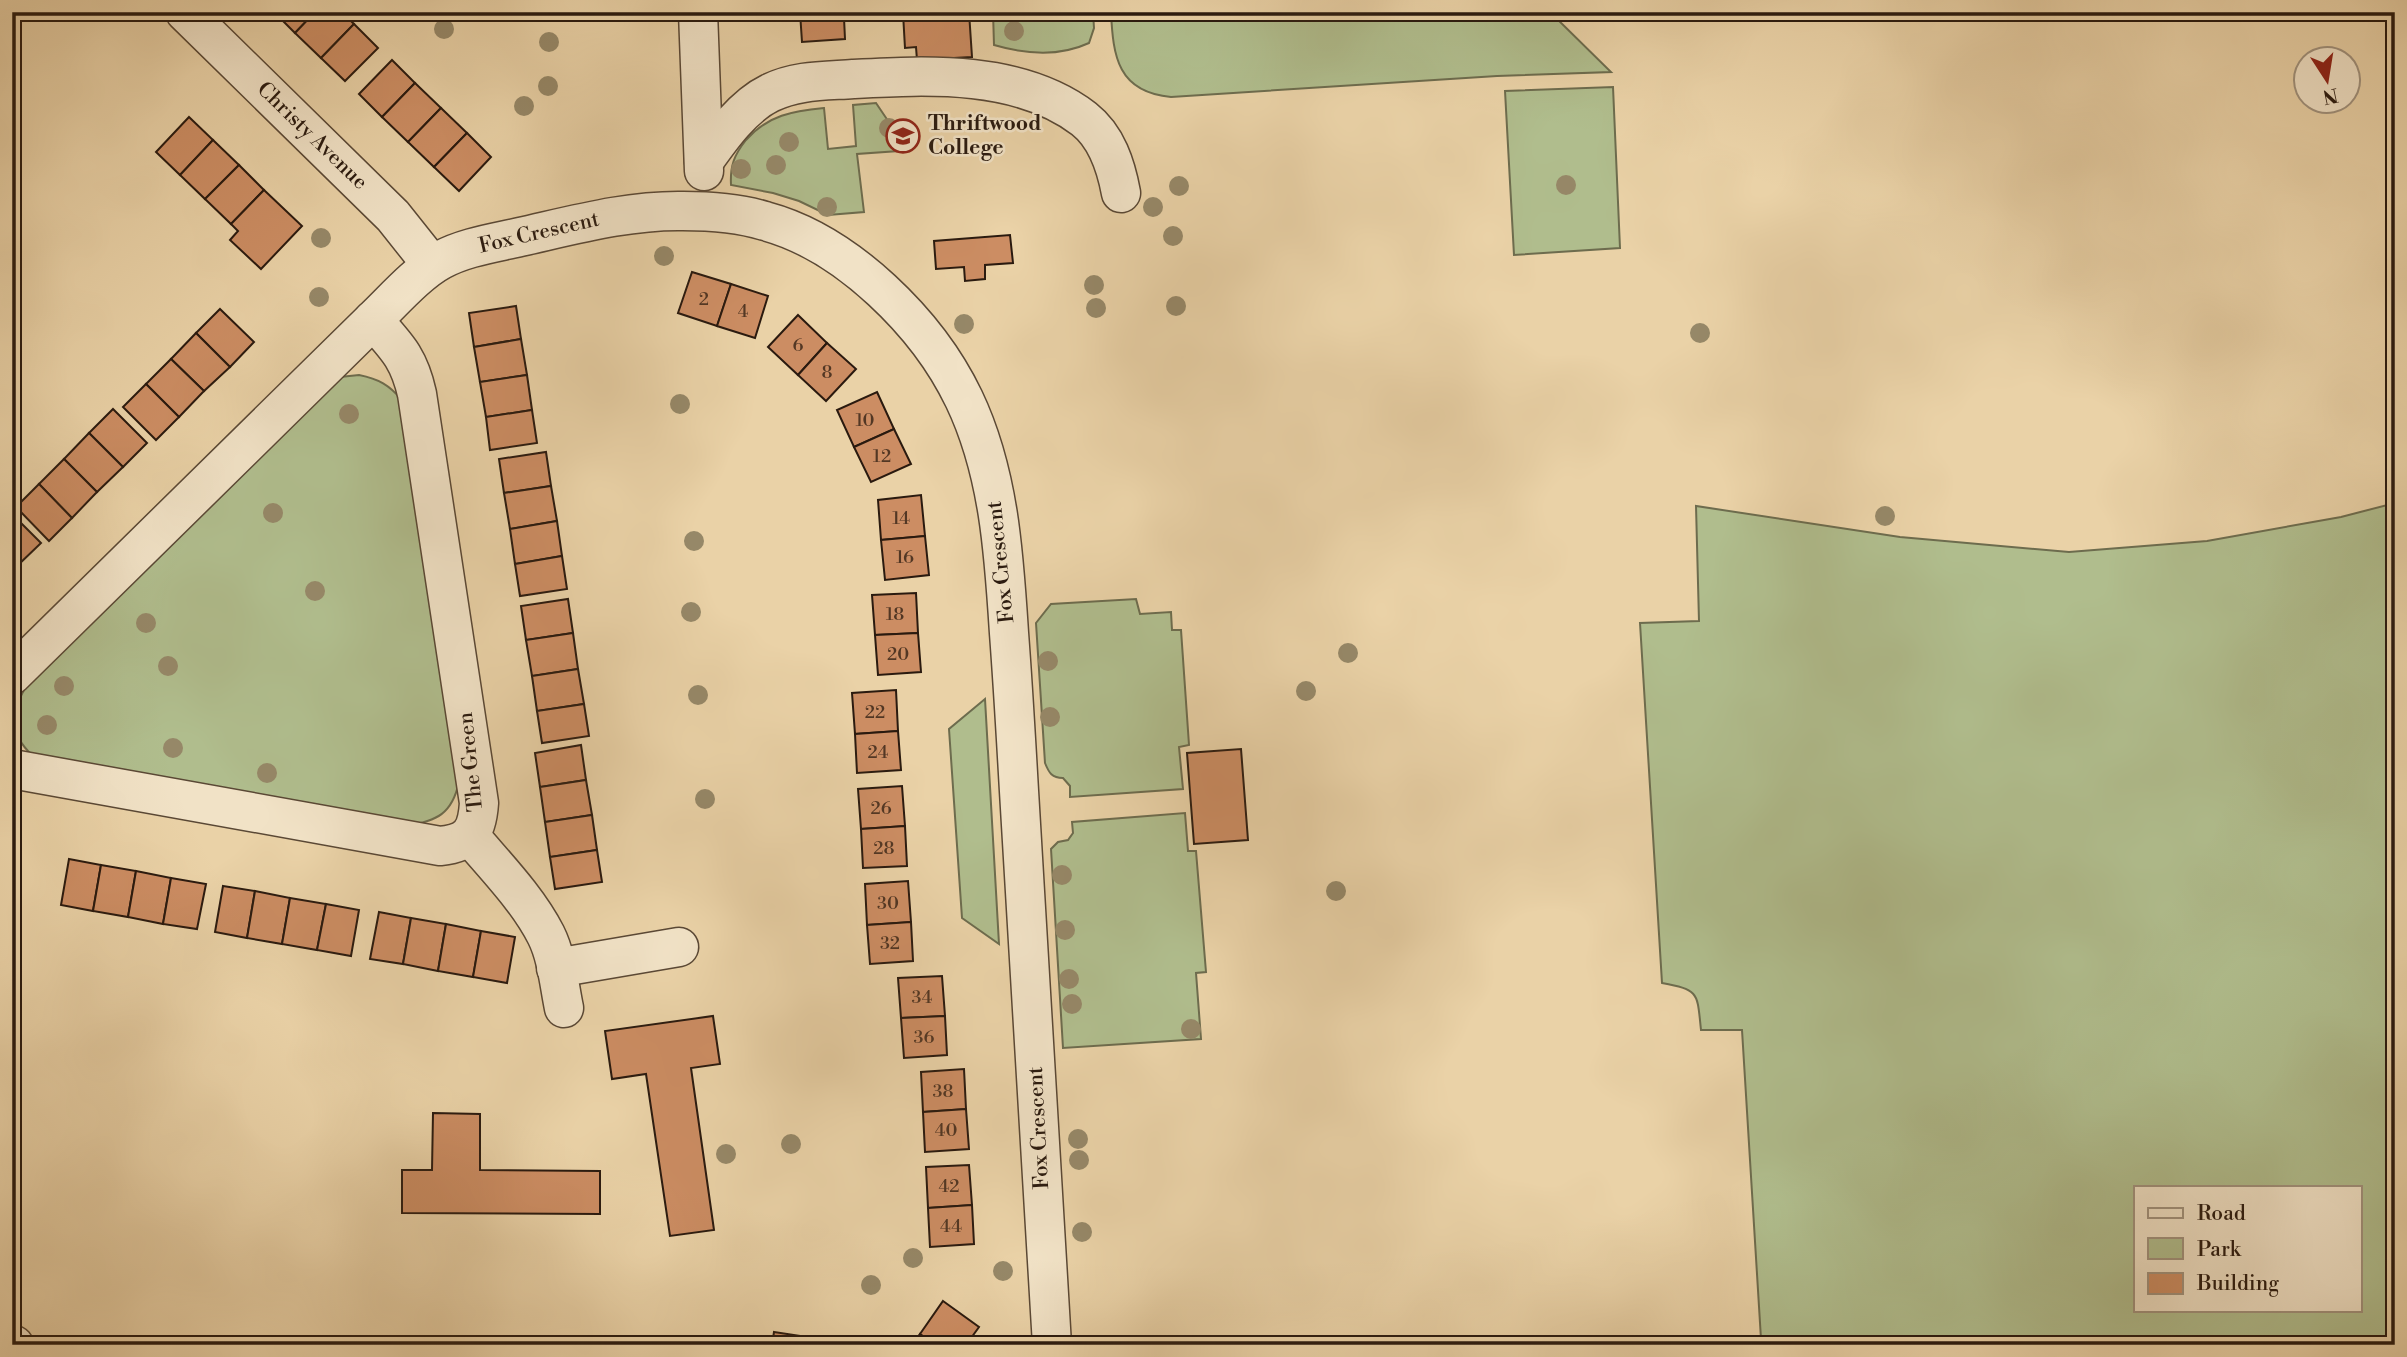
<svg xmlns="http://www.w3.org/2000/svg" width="2407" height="1357" viewBox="0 0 2407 1357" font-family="'Libre Bodoni',serif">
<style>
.green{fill:#b0bd8d;stroke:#6d6c4e;stroke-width:2;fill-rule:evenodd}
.building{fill:#cc8d63;stroke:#2a1a0f;stroke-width:2}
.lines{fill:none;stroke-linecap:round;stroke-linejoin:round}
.minor-casing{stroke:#5a4835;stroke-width:41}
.minor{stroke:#f1e2c6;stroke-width:38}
.tree{fill:#968868}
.labels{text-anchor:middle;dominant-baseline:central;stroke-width:5;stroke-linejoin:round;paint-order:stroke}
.number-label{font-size:18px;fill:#523724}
.poi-label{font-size:21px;font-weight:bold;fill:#2a1a0f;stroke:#f1e2c6;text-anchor:start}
.street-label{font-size:21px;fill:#2a1a0f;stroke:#f1e2c6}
</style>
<rect width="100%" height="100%" fill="#ead2a7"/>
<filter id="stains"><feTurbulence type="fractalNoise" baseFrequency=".00286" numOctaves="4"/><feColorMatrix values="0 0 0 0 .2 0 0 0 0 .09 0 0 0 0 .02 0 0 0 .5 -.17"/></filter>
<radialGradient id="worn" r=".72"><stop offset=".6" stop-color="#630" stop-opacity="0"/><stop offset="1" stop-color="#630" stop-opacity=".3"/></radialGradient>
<g class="green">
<path d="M993,12H1093L1094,28L1089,43C1059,57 1025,54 994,45Z"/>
<path d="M1111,12H1550L1611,72L1497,76L1171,97C1118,92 1113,57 1111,12Z"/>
<path d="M1613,87L1620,248L1514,255L1505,91Z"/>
<path d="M876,103L903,143L899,151L857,154L864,212L828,215L799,201L773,193L731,185C730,166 734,155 746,140C768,115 793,111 824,108L828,149L856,146L853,105Z"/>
<path d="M359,375C379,379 389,385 402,400L459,782C452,814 437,821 406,826L38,760C8,737 9,712 29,682L340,377Z"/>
<path d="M2395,503V1345H1758L1761,1339L1742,1030H1701C1697,993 1700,990 1662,983L1640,623L1699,621L1696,506L1900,537L2069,552L2207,541L2341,517ZM2136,1187H2360V1310H2136Z"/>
<path d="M1136,599L1140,614L1171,612L1172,630H1181L1189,745L1179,747L1183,789L1070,797V786L1063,778C1052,778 1049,773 1045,763L1036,623L1051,604Z"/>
<path d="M985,699L999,944L962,918L949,729Z"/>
<path d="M1185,813L1188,851H1196L1206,972L1196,973L1201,1039L1063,1048L1051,849L1058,842L1068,840L1073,833L1072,822Z"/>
</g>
<g class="building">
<path d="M274,12H315L295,33Z"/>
<path d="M315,12H342L354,24L321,58L295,33Z"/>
<path d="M800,12H969L972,57L917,60L916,47L905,48L903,13L844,18L845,39L802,42Z"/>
<path d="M354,24L378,48L345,81L321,58Z"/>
<path d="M392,60L415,83L382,117L359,94Z"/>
<path d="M415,83L441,108L408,142L382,117Z"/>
<path d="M441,108L467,133L434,167L408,142Z"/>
<path d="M189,117L213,140L180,175L156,152Z"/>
<path d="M467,133L491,157L459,191L434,167Z"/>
<path d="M213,140L239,165L205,199L180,175Z"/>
<path d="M239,165L264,190L231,224L205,199Z"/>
<path d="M264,190L302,226L261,269L230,240L238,231L231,224Z"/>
<path d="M1010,235L1013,263L985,265V279L965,281L964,267L936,269L934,241Z"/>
<path d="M692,272L731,284L717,326L678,313Z"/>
<path d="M731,284L768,296L755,338L717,326Z"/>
<path d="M516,306L521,339L474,347L469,313Z"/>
<path d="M220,309L254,342L230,367L196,333Z"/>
<path d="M798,315L827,343L798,375L768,347Z"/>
<path d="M196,333L230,367L204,391L171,359Z"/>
<path d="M521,339L527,375L480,382L474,347Z"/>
<path d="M827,343L856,369L826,401L798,375Z"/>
<path d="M171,359L204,391L179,417L146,384Z"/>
<path d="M527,375L532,410L486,417L480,382Z"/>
<path d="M146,384L179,417L156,440L123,407Z"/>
<path d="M877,392L894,429L854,447L837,410Z"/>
<path d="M113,409L147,443L123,467L89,433Z"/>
<path d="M532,410L537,443L490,450L486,417Z"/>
<path d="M894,429L911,464L871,482L854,447Z"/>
<path d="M89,433L123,467L97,492L64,459Z"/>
<path d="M546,452L551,486L504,493L499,459Z"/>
<path d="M64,459L97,492L72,518L39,484Z"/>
<path d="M39,484L72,518L49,541L16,507Z"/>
<path d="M551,486L557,521L510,529L504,493Z"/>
<path d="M921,495L925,536L881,540L878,500Z"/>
<path d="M12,514L41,543L16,567L12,563Z"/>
<path d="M557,521L562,556L515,564L510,529Z"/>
<path d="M925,536L929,575L885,580L881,540Z"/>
<path d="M562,556L567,589L520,596L515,564Z"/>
<path d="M916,593L918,633L875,635L872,595Z"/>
<path d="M568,599L573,633L526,640L521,606Z"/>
<path d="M573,633L578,669L532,676L526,640Z"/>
<path d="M918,633L921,672L878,675L875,635Z"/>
<path d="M578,669L584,704L537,711L532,676Z"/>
<path d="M896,690L898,731L855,734L852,693Z"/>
<path d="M584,704L589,736L542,743L537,711Z"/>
<path d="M898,731L901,770L857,773L855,734Z"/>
<path d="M581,745L586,780L540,787L535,753Z"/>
<path d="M1241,749L1248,840L1194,844L1187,753Z"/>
<path d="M586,780L592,815L545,822L540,787Z"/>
<path d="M902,786L905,826L861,829L858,789Z"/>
<path d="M592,815L597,850L550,857L545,822Z"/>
<path d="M905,826L907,866L863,868L861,829Z"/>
<path d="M597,850L602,882L555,889L550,857Z"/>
<path d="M69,859L101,865L93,911L61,905Z"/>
<path d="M101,865L136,871L128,917L93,911Z"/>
<path d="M136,871L171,878L163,924L128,917Z"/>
<path d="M171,878L206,884L197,929L163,924Z"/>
<path d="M908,881L911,922L867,925L865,884Z"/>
<path d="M223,886L255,891L247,938L215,932Z"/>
<path d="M255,891L290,898L282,944L247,938Z"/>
<path d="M290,898L326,904L317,950L282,944Z"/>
<path d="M326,904L359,910L351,956L317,950Z"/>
<path d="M379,912L411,918L403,964L370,959Z"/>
<path d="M411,918L446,924L438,971L403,964Z"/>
<path d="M911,922L913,961L870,964L867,925Z"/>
<path d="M446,924L481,931L473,977L438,971Z"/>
<path d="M481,931L515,937L507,983L473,977Z"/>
<path d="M942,976L945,1016L901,1018L898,978Z"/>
<path d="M713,1016L720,1064L691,1068L714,1230L670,1236L646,1074L612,1079L605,1031Z"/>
<path d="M945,1016L947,1055L904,1058L901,1018Z"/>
<path d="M964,1069L966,1109L923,1112L921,1072Z"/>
<path d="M966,1109L969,1149L925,1152L923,1112Z"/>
<path d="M433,1113L480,1114V1170L600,1171V1214L402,1213V1170H432Z"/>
<path d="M969,1165L972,1205L928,1208L926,1167Z"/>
<path d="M972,1205L974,1244L930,1247L928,1208Z"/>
<path d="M943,1301L979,1327L966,1345H934L920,1334Z"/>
<path d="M774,1332L814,1338L813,1345H772Z"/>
<path d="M920,1334L934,1345H912Z"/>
<path d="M814,1338L853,1343V1345H813Z"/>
</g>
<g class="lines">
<defs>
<g id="minor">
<path d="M185,12L393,216L432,265"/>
<path d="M698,12L704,171"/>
<path d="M704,161C721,137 743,106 770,93C796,80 825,81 853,79C929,75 1020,70 1084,119C1107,137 1116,166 1121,193"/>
<path d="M12,675L373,320C393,301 417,273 441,260C465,247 494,243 520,237C574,225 628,210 683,211C711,211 739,213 765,221C847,243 928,324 964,399C999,472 1004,554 1009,633C1013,686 1016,738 1019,791C1030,975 1041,1160 1052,1345"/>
<path d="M12,769L440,846C469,843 477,833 479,803L417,394C409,358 397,347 373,320"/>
<path d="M470,836C496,867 527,898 546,935C557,957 559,984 564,1008"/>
<path d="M556,968L679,947"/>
<path d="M12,1344L14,1345"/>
</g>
</defs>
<use href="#minor" class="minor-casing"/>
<use href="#minor" class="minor"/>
</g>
<g class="tree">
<circle cx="444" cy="29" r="10"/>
<circle cx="1014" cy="31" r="10"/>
<circle cx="549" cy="42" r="10"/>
<circle cx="548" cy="86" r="10"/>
<circle cx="524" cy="106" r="10"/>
<circle cx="889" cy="128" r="10"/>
<circle cx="789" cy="142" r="10"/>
<circle cx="776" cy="165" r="10"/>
<circle cx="741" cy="169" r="10"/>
<circle cx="1566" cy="185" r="10"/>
<circle cx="1179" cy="186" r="10"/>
<circle cx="827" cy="207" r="10"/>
<circle cx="1153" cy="207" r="10"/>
<circle cx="1173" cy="236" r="10"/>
<circle cx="321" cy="238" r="10"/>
<circle cx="664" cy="256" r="10"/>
<circle cx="1094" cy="285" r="10"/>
<circle cx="319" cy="297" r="10"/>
<circle cx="1176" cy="306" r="10"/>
<circle cx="1096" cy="308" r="10"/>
<circle cx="964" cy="324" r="10"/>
<circle cx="1700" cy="333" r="10"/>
<circle cx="680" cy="404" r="10"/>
<circle cx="349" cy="414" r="10"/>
<circle cx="273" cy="513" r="10"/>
<circle cx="1885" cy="516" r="10"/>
<circle cx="694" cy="541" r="10"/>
<circle cx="315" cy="591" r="10"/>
<circle cx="691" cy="612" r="10"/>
<circle cx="146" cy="623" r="10"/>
<circle cx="1348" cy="653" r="10"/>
<circle cx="1048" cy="661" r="10"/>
<circle cx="168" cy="666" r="10"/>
<circle cx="64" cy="686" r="10"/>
<circle cx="1306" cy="691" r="10"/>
<circle cx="698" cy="695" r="10"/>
<circle cx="1050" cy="717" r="10"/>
<circle cx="47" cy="725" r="10"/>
<circle cx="173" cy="748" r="10"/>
<circle cx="267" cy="773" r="10"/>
<circle cx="705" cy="799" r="10"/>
<circle cx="1062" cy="875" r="10"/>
<circle cx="1336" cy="891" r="10"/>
<circle cx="1065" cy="930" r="10"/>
<circle cx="1069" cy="979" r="10"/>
<circle cx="1072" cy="1004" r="10"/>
<circle cx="1191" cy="1029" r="10"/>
<circle cx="1078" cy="1139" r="10"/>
<circle cx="791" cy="1144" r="10"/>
<circle cx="726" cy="1154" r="10"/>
<circle cx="1079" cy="1160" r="10"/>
<circle cx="1082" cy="1232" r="10"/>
<circle cx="913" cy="1258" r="10"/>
<circle cx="1003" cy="1271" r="10"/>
<circle cx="871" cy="1285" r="10"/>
</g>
<defs>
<symbol id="school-ring" viewBox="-11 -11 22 22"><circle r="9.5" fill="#f1e2c6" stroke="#8f2418" stroke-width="1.5"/><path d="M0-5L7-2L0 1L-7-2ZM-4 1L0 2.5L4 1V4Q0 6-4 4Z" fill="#8f2418"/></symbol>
</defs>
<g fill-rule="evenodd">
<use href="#school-ring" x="884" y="117" width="38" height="38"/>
</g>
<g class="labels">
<g class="number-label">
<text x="704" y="299">2</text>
<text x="743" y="311">4</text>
<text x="798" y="345">6</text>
<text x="827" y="372">8</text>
<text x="865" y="420">10</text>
<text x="882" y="456">12</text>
<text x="901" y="518">14</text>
<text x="905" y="557">16</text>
<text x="895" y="614">18</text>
<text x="898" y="654">20</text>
<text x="875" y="712">22</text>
<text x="878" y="752">24</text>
<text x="881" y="808">26</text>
<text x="884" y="848">28</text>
<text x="888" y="903">30</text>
<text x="890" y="943">32</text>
<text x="922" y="997">34</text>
<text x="924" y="1037">36</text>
<text x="943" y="1091">38</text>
<text x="946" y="1130">40</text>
<text x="949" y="1186">42</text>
<text x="951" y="1226">44</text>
</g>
<g class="poi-label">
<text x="928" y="124">Thriftwood<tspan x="928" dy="24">College</tspan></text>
</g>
<g class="street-label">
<text transform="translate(312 136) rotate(44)">Christy Avenue</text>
<text transform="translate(539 233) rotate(-13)">Fox Crescent</text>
<text transform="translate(1001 562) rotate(-96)">Fox Crescent</text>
<text transform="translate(471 762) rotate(-96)">The Green</text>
<text transform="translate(1039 1128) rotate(-93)">Fox Crescent</text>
</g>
</g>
<rect width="2407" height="1357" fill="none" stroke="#ead2a7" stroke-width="42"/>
<rect x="14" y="14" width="2379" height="1329" fill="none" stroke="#2a1a0f" stroke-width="3.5"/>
<rect x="21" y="21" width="2365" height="1315" fill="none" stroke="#2a1a0f" stroke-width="2"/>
<rect x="2134" y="1186" width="228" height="126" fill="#f1e2c6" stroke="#a1927d" stroke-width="2"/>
<rect x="2148" y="1208" width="35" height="10" fill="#f1e2c6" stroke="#a1927d" stroke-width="2"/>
<text x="2197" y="1220" font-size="21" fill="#2a1a0f">Road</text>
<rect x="2148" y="1238" width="35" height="21" fill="#b0bd8d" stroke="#a1927d" stroke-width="2"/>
<text x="2197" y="1256" font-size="21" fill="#2a1a0f">Park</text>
<rect x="2148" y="1273" width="35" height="21" fill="#cc8d63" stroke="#a1927d" stroke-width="2"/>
<text x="2197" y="1290" font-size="21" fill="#2a1a0f">Building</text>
<g transform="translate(2327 80) rotate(168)"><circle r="33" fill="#f1e2c6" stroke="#a1927d" stroke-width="2"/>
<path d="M0-5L12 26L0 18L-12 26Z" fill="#8f2418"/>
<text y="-10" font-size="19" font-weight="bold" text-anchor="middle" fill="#2a1a0f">N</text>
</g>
<rect width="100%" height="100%" filter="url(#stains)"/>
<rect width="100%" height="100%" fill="url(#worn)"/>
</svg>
